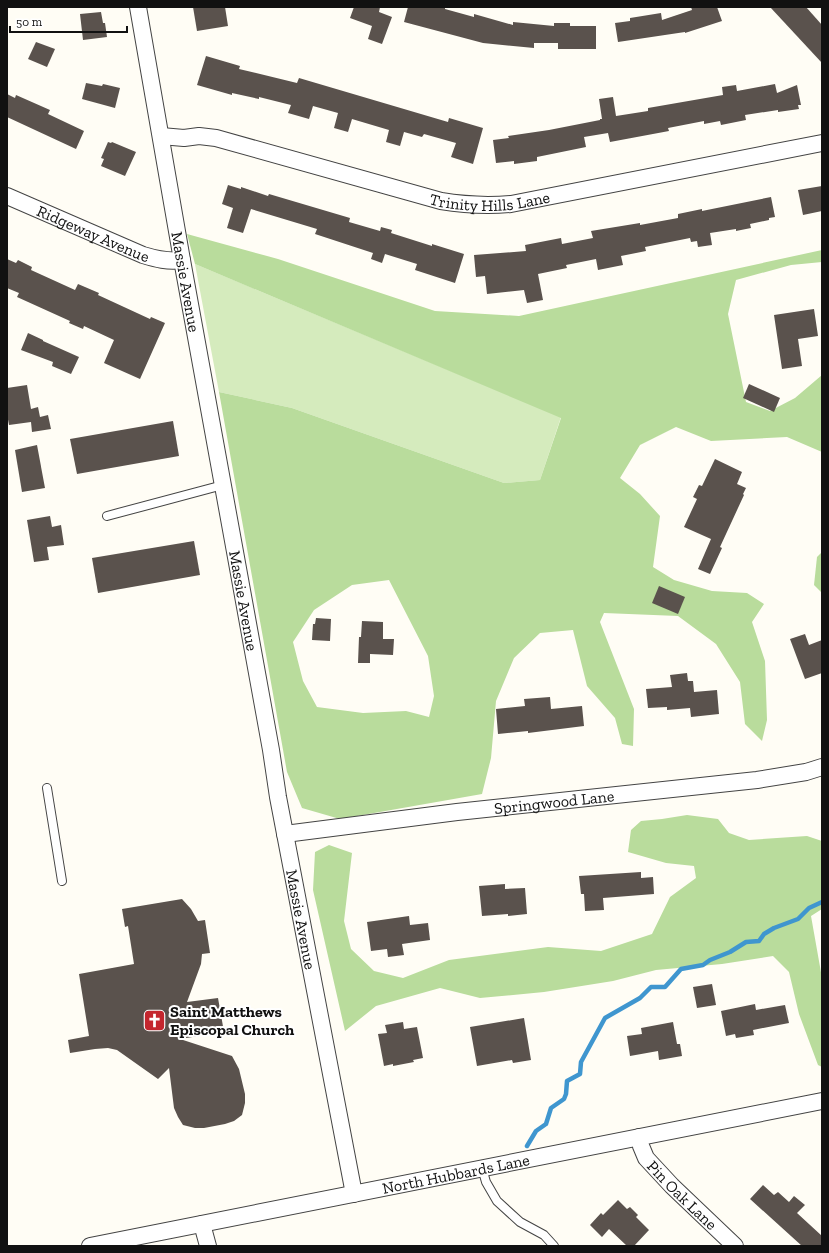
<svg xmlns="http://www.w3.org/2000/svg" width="829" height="1253" viewBox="0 0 829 1253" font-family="'Zilla Slab',serif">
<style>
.green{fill:#d5ebbd}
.forest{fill:#b9dc9c;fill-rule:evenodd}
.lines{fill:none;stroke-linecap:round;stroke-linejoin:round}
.stream{stroke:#3f96cf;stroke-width:4.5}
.building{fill:#5a524d}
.service-casing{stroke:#444;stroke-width:10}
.minor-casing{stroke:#444;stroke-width:18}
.service{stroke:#fff;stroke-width:8}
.minor{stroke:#fff;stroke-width:16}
.labels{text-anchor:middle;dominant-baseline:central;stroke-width:4;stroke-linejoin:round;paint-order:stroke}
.street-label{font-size:16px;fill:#111;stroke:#fff}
.poi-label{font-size:16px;font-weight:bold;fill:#111;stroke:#fff;text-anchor:start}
</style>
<rect width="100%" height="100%" fill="#fffdf5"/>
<path class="green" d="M195,264L561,417L540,480L504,483L292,408L219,392Z"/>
<g class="forest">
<path d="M187,234L278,259L435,311L519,316L822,250V262L791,265L736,280L728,314L746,402L770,411L795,398L822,375V452L787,437L711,441L676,427L640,445L620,478L640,494L660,516L653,567L674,580L712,591L747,593L764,604L752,622L765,661L767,720L762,741L745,724L740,682L716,644L678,616L604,613L600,622L634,709L633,746L622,744L615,718L587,686L573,630L540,633L514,658L496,701L491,758L482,794L340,819L302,808L287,772L219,392L292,408L504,483L540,480L561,418L195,264ZM389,580L428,656L434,696L429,717L406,711L363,713L317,707L303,681L293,642L314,610L352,585Z"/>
<path d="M822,552V593L814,585L817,557Z"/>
<path d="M687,815L718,819L729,833L749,840L807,836L822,841V909L811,916L822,978V1067L818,1065L799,1014L789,972L773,956L722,964L656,970L613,981L544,992L480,998L440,988L376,1006L345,1031L313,890L315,852L329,845L352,853L344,921L351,949L374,971L403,978L449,960L548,947L601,951L652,934L670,897L696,878L694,866L666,863L628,852L631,830L641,821L662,819Z"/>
</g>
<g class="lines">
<path class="stream" d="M527,1146L536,1131L546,1124L551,1108L564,1099L566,1094L567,1081L580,1074L581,1062L605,1018L640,998L651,987H665L681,969L703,965L710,960L730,952L746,942L759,941L764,934L774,928L798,919L809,908L822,902"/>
</g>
<g class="building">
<path d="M193,7H225L228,26L197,31Z"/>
<path d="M354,7H380L379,12L392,17L382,44L368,39L372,26L350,18Z"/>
<path d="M408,7H445V9L474,17V14L513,25V22L554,26V23H570V26H596V49H558V43H534V48L483,43L404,22Z"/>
<path d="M691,7H717L722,21L685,33V32L618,42L615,23L630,21V18L661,13L662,20L692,10Z"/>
<path d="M770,7H806L822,25V63Z"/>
<path d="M101,12L103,23H105L107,37L83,40L80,14Z"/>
<path d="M36,42L55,49L47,67L28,59Z"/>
<path d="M206,56L240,66L239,69L297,83L299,78L448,122L449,118L483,128L473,164L451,157L456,143L424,134L422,137L404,132L400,146L386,142L389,130L352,119L348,132L334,128L338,113L313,106L309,119L288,113L291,105L259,97V99L232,93V95L197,85Z"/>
<path d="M86,83L102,86L103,84L120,88L115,108L82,99Z"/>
<path d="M775,84L777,93L797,85L801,105H798L799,109L778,112V110L745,115L746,120L721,125L720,121L704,124V121L668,128L669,131L610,142L608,133L584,137L586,147L537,157V161L514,164V161L496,163L493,140L509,138L508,136L549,130L600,120V119H602L599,99L613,97L616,116L648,111V108L723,95L722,87L736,85L737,91Z"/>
<path d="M7,94L15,98L16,95L50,110L48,114L84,131L76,149L7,117Z"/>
<path d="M108,142L111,143L112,142L136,152L125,176L101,166L104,159L101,158Z"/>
<path d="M228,185L241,189V187L268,196L269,194L350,218L349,222L380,231L381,227L392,230L391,233L432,246V244L464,254L455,283L415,270L417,264L385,254L382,263L371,259L373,253L315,234L317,229L251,209L243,233L227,228L233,208L222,204Z"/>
<path d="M822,186V211L803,215L798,190Z"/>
<path d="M771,197L775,217L769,218V220L750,224L751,228L736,231V229L710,233L712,245L698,247L697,241L691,242L690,238L645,247L646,251L621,256L623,265L598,270L596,259L566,265L567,268L538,274L543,300L527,303L524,290L487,294L485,276L476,277L474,255L526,251L525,245L561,238L562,244L593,238L591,231L640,223V225L678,218V214L702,209V211Z"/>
<path d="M7,259L16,263L18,260L32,267L31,270L75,290L78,284L99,293L98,295L150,319L151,317L165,323L140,379L104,363L114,340L84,326L83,329L69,323L70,321L17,297L19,293L7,288Z"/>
<path d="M814,309L818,336L798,339L802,366L782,369L774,315Z"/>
<path d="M28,333L43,340V341L79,357L71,374L52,366L53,362L21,350Z"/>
<path d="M749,384L780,398L774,412L743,398Z"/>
<path d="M27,385L31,409L38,407L40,417L48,415L51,429L32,432L31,422L9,425L7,414V388Z"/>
<path d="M173,421L179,456L77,474L70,439Z"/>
<path d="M37,445L45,488L22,492L15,450Z"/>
<path d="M715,459L742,472L737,484L746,488L743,494L744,495L720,547L722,548L710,574L698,569L711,539L684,527L697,499L693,497L699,485L702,486Z"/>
<path d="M50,516L52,527L61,525L64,545L47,547L49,560L34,562L27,520Z"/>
<path d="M194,541L200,575L98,593L92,558Z"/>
<path d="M659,586L685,597L678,614L652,603Z"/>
<path d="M316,618L331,619L330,641L312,640L313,624H315Z"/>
<path d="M362,621L383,622V639H394L393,655L370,654V663H358L359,637H361Z"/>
<path d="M805,634L809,645L822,640V673L805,679L790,639Z"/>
<path d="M687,673L688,681H693L694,692L717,690L719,714L691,717L690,708L667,710V707L648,708L646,689L672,687L670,675Z"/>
<path d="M550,697L551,709L582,706L584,726L528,733V731L498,734L496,709L525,706L524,699Z"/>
<path d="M641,872V878L653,877L654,894L603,898L604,910L585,911L584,894H581L579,876Z"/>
<path d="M505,884V889L525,888L527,914L508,916V914L482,916L479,886Z"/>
<path d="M182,899L191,909L198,921L205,920L210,953L202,954L201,964L187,1002L218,998L224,1032L180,1039L232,1056L239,1069L245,1094V1103L242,1115L234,1121L225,1124L204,1128H195L183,1125L178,1117L174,1108L169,1068L158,1079L117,1050L108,1048L95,1049L70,1053L68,1040L89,1036L79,974L134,964L128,926L125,927L122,909Z"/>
<path d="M409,916L410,925L428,923L430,940L402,944L404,955L388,957L387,949L371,951L367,922Z"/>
<path d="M712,984L716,1005L697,1008L693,987Z"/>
<path d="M755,1004L756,1010L785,1005L789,1023L753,1030L754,1035L736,1038L735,1034L726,1036L721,1011Z"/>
<path d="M524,1018L531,1060L513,1063L512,1060L477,1066L470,1027Z"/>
<path d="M403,1022L404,1029L417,1027L423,1058L413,1060L414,1062L393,1066V1064L384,1066L378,1034L387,1033L385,1025Z"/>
<path d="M673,1022L677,1044H680L682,1056L659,1060L658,1051L630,1056L627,1036L642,1034L641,1028Z"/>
<path d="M763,1185L774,1195L778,1192L789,1202L794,1196L805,1205L797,1213L822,1236V1246H802L750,1199Z"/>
<path d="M618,1200L627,1209L630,1207L638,1215L636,1217L649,1230L634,1246H627L609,1229L602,1237L590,1225L601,1213L603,1215Z"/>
</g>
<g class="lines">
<defs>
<g id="service">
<path d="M107,516L223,485"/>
<path d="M47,788L62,881"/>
<path d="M482,1168L486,1182L497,1201L520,1222L544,1235L554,1246"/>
</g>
<g id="minor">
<path id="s1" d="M138,7L182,260L271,750L278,797L354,1194"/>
<path id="s2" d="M161,136L184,138L199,136L216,138L441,201C465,205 487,206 511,204L822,143"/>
<path id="s3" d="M7,196L143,255C156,259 168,262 182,260"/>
<path id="s4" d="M285,834L457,812L757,780L806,772L822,767"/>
<path id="s5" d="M639,1137L641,1146L646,1158L672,1186L735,1246"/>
<path d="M202,1224L208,1246"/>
<path id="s6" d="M90,1246L822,1101"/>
</g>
</defs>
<use href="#service" class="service-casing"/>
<use href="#minor" class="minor-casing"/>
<use href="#service" class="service"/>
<use href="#minor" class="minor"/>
</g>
<defs>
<symbol id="church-square" viewBox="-11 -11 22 22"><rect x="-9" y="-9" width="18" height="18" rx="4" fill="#c4262e" stroke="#fff"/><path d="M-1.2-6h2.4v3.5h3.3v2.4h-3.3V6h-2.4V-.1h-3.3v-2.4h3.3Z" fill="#fff"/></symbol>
</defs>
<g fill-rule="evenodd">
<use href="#church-square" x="142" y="1008" width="25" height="25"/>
</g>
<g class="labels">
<g class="street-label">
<text stroke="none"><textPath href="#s2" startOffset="338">Trinity Hills Lane</textPath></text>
<text stroke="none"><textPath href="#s3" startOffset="94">Ridgeway Avenue</textPath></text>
<text stroke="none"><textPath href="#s1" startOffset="279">Massie Avenue</textPath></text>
<text stroke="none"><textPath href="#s1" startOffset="603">Massie Avenue</textPath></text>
<text stroke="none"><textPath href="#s4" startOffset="271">Springwood Lane</textPath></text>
<text stroke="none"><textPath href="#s1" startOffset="927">Massie Avenue</textPath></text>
<text stroke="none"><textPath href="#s6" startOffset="373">North Hubbards Lane</textPath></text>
<text stroke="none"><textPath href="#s5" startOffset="74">Pin Oak Lane</textPath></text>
</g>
<g class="poi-label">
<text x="170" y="1011">Saint Matthews<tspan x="170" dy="18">Episcopal Church</tspan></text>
</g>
</g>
<rect width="829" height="1253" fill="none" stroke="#111111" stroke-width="16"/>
<path d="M10 26v6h117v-6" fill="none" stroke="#111111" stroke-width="2"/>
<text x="16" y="26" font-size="12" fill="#111111" stroke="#ffffff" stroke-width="3" paint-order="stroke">50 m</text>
</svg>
